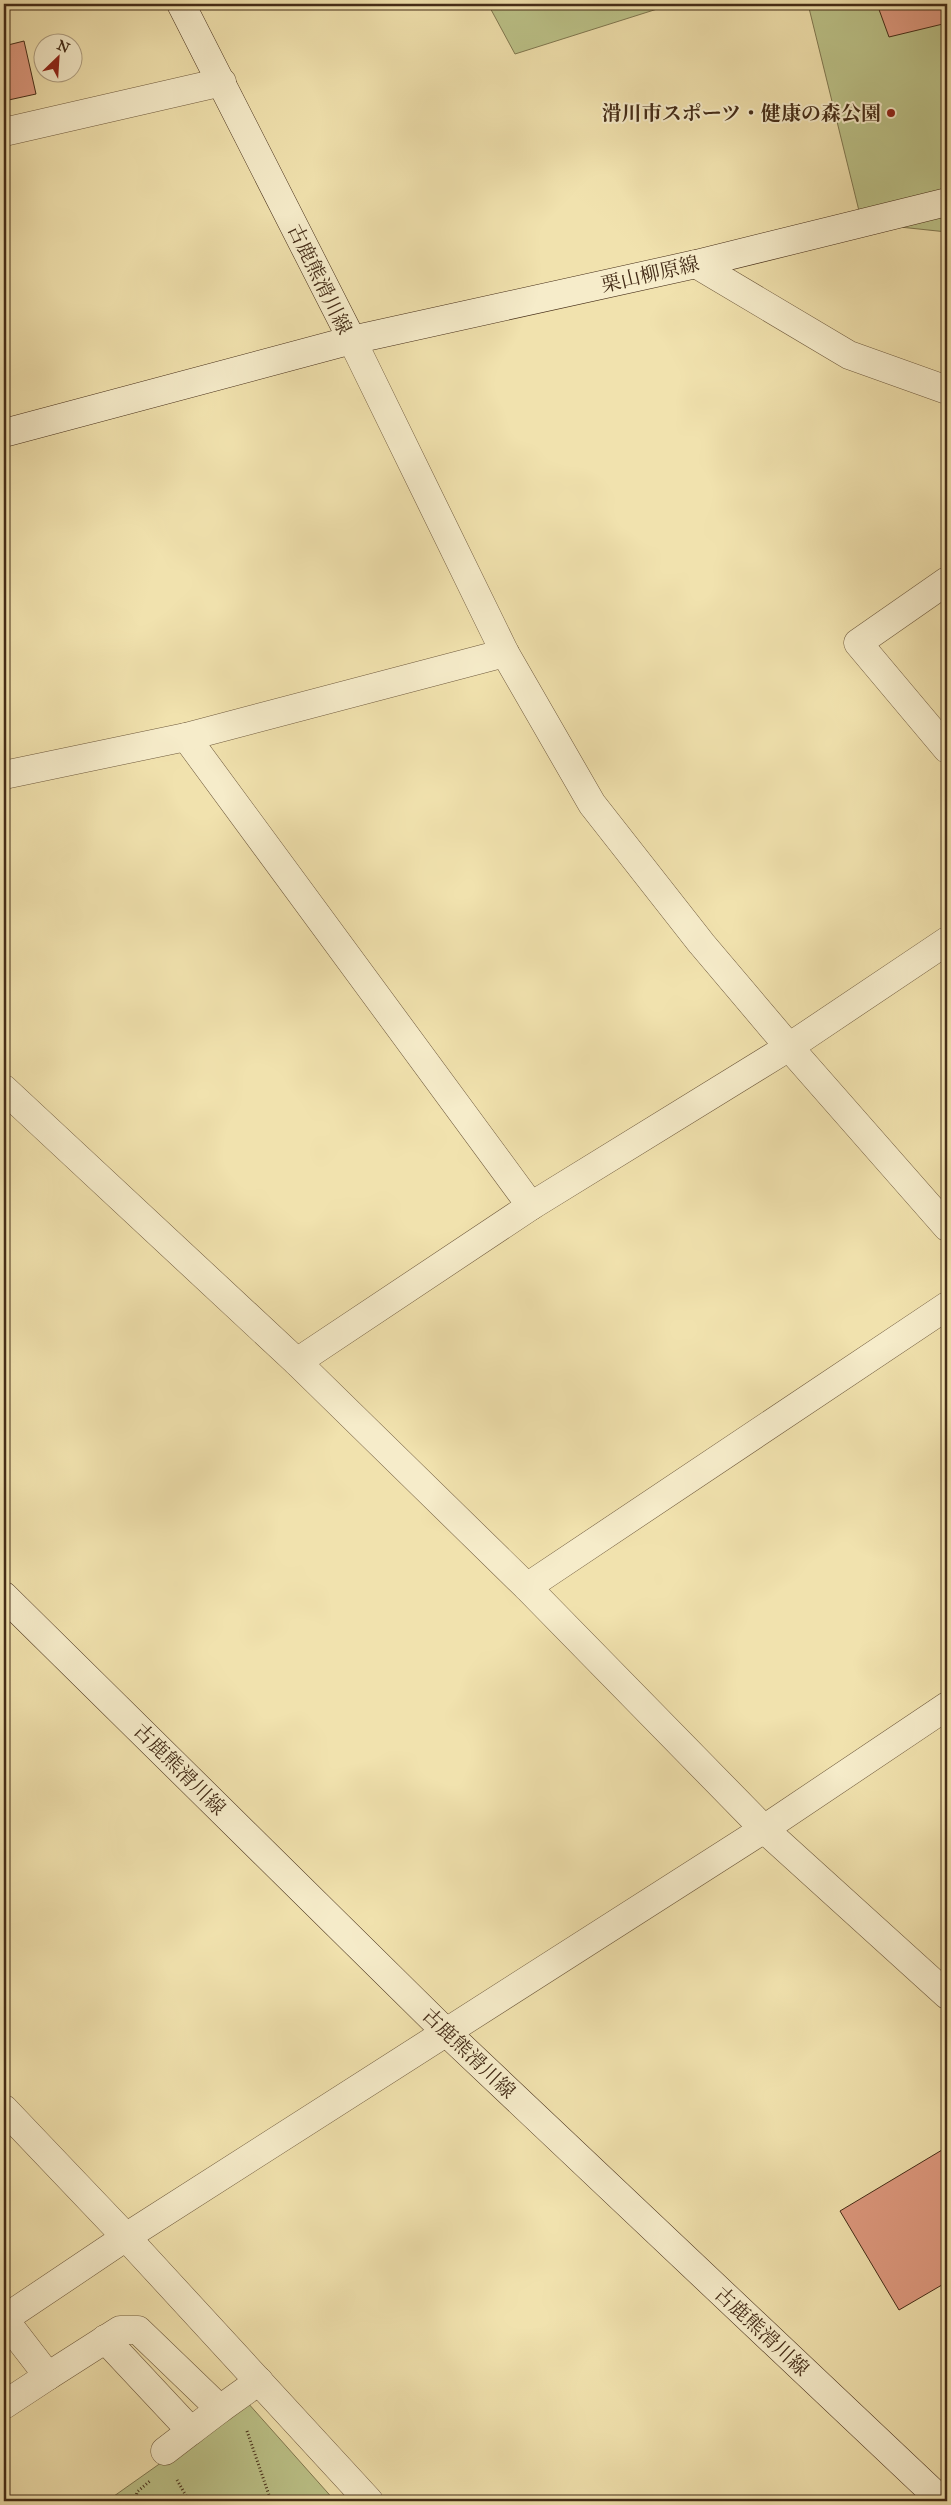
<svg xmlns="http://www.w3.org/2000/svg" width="951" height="2505" viewBox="0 0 951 2505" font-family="'IM FELL Great Primer','Noto Serif JP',serif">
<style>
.green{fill:#bcc389;stroke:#807850}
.building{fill:#df9a80;stroke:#442c17}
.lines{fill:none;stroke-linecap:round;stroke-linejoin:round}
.minor-casing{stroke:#6f5a3d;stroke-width:29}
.tertiary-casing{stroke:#6f5a3d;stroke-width:29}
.secondary-casing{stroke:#442c17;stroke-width:29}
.path{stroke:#442c17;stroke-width:3;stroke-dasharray:1 2.5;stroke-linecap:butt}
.minor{stroke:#f6ecca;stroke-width:28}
.tertiary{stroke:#f6ecca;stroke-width:28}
.secondary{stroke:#f6ecca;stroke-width:28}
.poi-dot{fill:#8f2418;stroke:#f6ecca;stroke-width:2}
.labels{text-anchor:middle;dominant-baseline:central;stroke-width:4;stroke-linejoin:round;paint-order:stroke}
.poi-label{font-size:20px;font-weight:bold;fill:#442c17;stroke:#f6ecca;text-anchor:end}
.street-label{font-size:20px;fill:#442c17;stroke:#f6ecca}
</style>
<rect width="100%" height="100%" fill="#f1e2ae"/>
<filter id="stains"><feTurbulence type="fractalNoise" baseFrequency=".004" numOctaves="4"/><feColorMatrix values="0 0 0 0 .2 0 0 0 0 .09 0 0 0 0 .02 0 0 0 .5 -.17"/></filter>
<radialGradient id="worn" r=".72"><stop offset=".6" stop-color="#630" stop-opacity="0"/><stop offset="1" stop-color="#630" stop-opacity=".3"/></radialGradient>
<g class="green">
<path d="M488,4H673L515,54Z"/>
<path d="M808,4H947V232L862,223Z"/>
<path d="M247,2402L335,2501H107Z"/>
</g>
<g class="building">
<path d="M877,4H947V23L889,37Z"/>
<path d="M24,41L36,94L4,101V46Z"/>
<path d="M947,2147V2282L899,2310L840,2211Z"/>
</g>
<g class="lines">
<defs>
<g id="minor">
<path d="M4,132L222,82"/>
<path d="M696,264L849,355L947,390"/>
<path d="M947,581L858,643L947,749"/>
<path d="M186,737L531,1206"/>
<path d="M4,775L186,737L505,653"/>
<path d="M4,1089L297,1362L527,1587L764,1829L947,1995"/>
<path d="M297,1362L531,1206L789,1047L947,941"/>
<path d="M527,1587L947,1306"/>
<path d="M4,2109L126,2237L369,2501"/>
<path d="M105,2339L191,2431L220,2409"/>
<path d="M48,2376L120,2330H138L220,2409L259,2381"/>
<path d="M4,2405L48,2376L4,2319"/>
<path d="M165,2451L191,2431"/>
</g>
<g id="tertiary">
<path d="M352,340L505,653L592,804L701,943L789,1047L947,1227"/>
<path d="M4,2319L126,2237L764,1829L947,1706"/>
</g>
<g id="secondary">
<path d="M181,4L352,340"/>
<path d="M4,433L352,340L696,264L947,202"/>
<path d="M4,1596L447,2033L942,2501"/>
</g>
</defs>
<use href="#minor" class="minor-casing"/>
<use href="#tertiary" class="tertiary-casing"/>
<use href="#secondary" class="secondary-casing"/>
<g class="path">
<path d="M247,2431L271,2501"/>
<path d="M177,2480L189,2501"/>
<path d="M135,2501L137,2492L150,2481"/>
</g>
<use href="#minor" class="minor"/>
<use href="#tertiary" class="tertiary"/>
<use href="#secondary" class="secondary"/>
</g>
<circle class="poi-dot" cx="891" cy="113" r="5"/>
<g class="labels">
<g class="poi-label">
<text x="881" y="113">滑川市スポーツ・健康の森公園</text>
</g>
<g class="street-label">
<text transform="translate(650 274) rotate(-13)">栗山柳原線</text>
<text transform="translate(320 279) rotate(64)">古鹿熊滑川線</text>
<text transform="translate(180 1769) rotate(45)">古鹿熊滑川線</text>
<text transform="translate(469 2053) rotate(44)">古鹿熊滑川線</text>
<text transform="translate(762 2331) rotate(43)">古鹿熊滑川線</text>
</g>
</g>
<rect width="951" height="2505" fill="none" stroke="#f1e2ae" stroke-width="20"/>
<rect x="5" y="5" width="941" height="2495" fill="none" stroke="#442c17" stroke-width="2.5"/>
<rect x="10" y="10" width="931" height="2485" fill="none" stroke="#442c17"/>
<g transform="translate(58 58) rotate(25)"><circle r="24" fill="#f6ecca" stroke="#af9f82"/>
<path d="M0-4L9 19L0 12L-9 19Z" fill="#8f2418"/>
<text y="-8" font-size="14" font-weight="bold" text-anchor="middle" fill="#442c17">N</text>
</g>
<rect width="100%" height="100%" filter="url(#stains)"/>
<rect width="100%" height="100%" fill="url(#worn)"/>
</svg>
